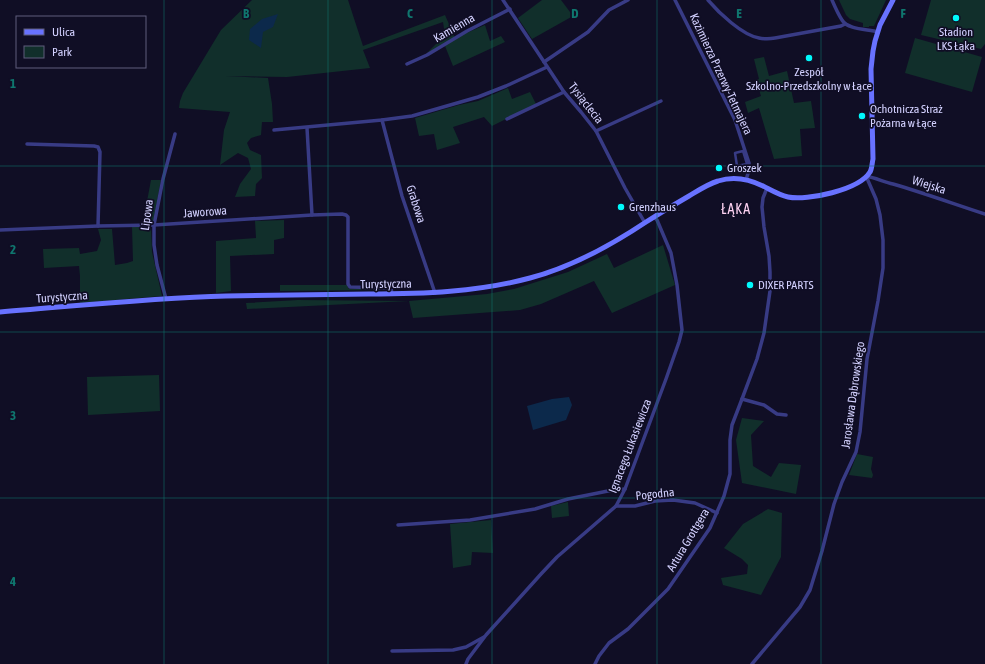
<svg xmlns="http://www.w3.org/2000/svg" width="985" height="664" viewBox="0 0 985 664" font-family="'Asap Condensed',sans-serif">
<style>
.green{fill:#112f2b}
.water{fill:#0c294b}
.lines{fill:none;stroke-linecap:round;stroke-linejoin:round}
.pedestrian{stroke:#383b85;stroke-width:2.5}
.minor{stroke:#383b85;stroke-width:3.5}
.secondary{stroke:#6872ff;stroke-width:5}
.grid{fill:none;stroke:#0f766e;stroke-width:1;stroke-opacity:0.55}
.poi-dot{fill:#00f9fc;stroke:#100e25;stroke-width:1.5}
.labels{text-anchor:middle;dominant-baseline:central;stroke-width:3.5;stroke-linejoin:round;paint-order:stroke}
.street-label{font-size:12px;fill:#d3d1ff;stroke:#100e25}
.poi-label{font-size:12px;fill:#d3d1ff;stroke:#100e25;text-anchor:start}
.quarter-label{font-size:14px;letter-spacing:1px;fill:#ffd3f3;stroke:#100e25}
.grid-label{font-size:13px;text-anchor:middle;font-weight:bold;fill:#0f766e;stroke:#100e25;stroke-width:3.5;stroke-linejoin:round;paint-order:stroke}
</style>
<rect width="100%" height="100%" fill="#100e25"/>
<g class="green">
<path d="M252,0H348L363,46L445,15L455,38L485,25L490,41L501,36L505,42L453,66L445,46L427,53L445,35L443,22L363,50L370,68L287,77L225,76L268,78L272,104L273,122H262L261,135L251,138L247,143L250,150L261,155L262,178L256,184L255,196L235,197L240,184L251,169L248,158L238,153L220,165L224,130L230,112L179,108L180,101L183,93L221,30Z"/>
<path d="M542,0H561L573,16L532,39L518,18Z"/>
<path d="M839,0H886L874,26H869V27H863V23L850,19L846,15Z"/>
<path d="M931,0H985V44L981,49L921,35Z"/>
<path d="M915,38L982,57L972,92L905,73Z"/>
<path d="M764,57L769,76L787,71L794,103L811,101L815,128L800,129L802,156L774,159L759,108L748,113L745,102L761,96L756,80L759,79L754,59Z"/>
<path d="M508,88L512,99L530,92L536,104L492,126L484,117L453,127L460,143L437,150L434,134L419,136L415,118L459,105L478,101Z"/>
<path d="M151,180H161L153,223H143Z"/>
<path d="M284,220V238L274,240V254L230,256L231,291L216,293V241L256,238L255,221Z"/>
<path d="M132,227H151L152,252L162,296L80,303V276L79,266L44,268L43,249L79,248L80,254L97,251L101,240L98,229H112L115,265L127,263L133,261Z"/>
<path d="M663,245L675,285L612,313L594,281L541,304L520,310L413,318L409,301L247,309L246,303L298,300L409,301L487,294L514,289L568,272L607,254L614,268Z"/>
<path d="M280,285H347L349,289H379L383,290L280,291Z"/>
<path d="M159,375L160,411L88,415L87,377Z"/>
<path d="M742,418L764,421L751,435L753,466L771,477L779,463L801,465L796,494L742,483L736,440Z"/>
<path d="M857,454L873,457L871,469L873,475L872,478L849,475Z"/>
<path d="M568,502L569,516L552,518L551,506Z"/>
<path d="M768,509L782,513L781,557L761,595L723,585L721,578L747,574L748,565L742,559L724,548L743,524Z"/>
<path d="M491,520L493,553L472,552L471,565L453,568L450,524Z"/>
</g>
<g class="water">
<path d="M278,14L273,27L263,32L261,48L249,40L250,29L262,19Z"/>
<path d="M569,397L572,405L566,420L533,430L527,406L552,399Z"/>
</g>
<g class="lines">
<path class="pedestrian" d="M743,151L747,164L737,166L735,153Z"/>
<g class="minor">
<path d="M503,0L564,92L581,112L596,131L625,188L645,223"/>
<path d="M675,0L735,120L749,163V170L746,180"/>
<path d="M708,0C719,13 742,35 759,38C764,39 770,39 775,38L841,26L845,24"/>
<path d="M832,0C835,7 838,14 842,20C848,30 868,29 878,32"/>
<path d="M544,62L588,32L609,10L628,0"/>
<path d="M407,64L427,55L467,31L510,9"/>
<path d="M507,119L564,92"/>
<path d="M382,120L402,196L435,293"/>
<path d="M307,128L312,215L342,214L346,215L348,217V284L350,287L391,288L392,294"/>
<path d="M274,130L382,120L412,116L478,97L506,86L547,67"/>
<path d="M596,131L661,101"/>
<path d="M27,144L94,146L98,147L100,152L98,226L154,225L312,215"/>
<path d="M0,230L98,226"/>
<path d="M166,299L157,265L154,245V225L163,179L175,134"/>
<path d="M742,399L764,405L777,414L786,415"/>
<path d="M616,506H635L655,501L673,500L695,503L717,513"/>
<path d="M398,525L470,520L535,509L568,499L608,491L625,489"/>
<path d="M392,651L453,650L466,647L484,637"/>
<path d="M466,664L468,659L486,635L541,574L557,557L616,506L625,489L666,379L679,342L682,330L677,285L671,253L657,220L654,217"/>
<path d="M595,664L599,656L609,643L628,629L668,589L710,528L724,496L730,474V440L732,425L742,399L757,359L764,333L770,291V272L769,256L764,227L762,207L763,198L767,188"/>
<path d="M752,664L800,607L810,590L822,551L834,504L842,482L856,452L860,432L867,359L878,301L883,268V240L880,215L876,199L866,176C876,178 884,182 893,184C924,193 954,204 985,214"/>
</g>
<path class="secondary" d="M0,312C75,306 151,298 226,296C274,295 322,295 369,294C423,294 478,292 530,278C572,267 610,246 646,222C660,213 675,204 689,196C699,190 708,184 718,181C733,176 749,179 763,186C771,190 779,195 788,197C807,201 859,190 870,172C872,169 872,163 873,159L871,69L873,51L875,41L880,25L893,0"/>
</g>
<path class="grid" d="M164,0V664M328,0V664M492,0V664M657,0V664M821,0V664M0,166H985M0,332H985M0,498H985"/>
<g class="poi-dot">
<circle cx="956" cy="18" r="4"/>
<circle cx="809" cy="58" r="4"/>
<circle cx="862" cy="116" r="4"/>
<circle cx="719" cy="168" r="4"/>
<circle cx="621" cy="207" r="4"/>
<circle cx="750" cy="285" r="4"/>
</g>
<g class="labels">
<g class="street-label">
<text transform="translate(454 28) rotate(-30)">Kamienna</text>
<text transform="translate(721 74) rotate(65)">Kazimierza Przerwy-Tetmajera</text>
<text transform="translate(586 103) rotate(52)">Tysiąclecia</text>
<text transform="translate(929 185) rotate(18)">Wiejska</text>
<text transform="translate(416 204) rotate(72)">Grabowa</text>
<text transform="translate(205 212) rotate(-4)">Jaworowa</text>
<text transform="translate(147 215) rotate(-82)">Lipowa</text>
<text transform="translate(386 284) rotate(-1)">Turystyczna</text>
<text transform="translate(62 297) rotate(-4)">Turystyczna</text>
<text transform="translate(853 395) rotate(-82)">Jarosława Dąbrowskiego</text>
<text transform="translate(630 446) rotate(-69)">Ignacego Łukasiewicza</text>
<text transform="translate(655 494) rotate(-6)">Pogodna</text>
<text transform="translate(688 540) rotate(-59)">Artura Grottgera</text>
</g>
<g class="poi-label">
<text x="956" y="32" text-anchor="middle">Stadion<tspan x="956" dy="14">LKS Łąka</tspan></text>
<text x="809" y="72" text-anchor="middle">Zespół<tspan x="809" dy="14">Szkolno-Przedszkolny w Łące</tspan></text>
<text x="870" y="109">Ochotnicza Straż<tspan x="870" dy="14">Pożarna w Łące</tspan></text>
<text x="727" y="168">Groszek</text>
<text x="629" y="207">Grenzhaus</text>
<text x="758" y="285">DIXER PARTS</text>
</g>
<g class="quarter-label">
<text x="736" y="209">ŁĄKA</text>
</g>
</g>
<g class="grid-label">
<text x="246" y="18">B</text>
<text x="410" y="18">C</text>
<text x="575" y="18">D</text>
<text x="739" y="18">E</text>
<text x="903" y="18">F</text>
<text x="13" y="88">1</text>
<text x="13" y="254">2</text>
<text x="13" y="420">3</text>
<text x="13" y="586">4</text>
</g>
<rect x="16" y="16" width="130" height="52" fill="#100e25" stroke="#5e5c7c"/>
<rect x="24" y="29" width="20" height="6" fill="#6872ff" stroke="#5e5c7c"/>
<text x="52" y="36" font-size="12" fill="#d3d1ff">Ulica</text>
<rect x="24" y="46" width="20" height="12" fill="#112f2b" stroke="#5e5c7c"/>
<text x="52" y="56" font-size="12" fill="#d3d1ff">Park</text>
</svg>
